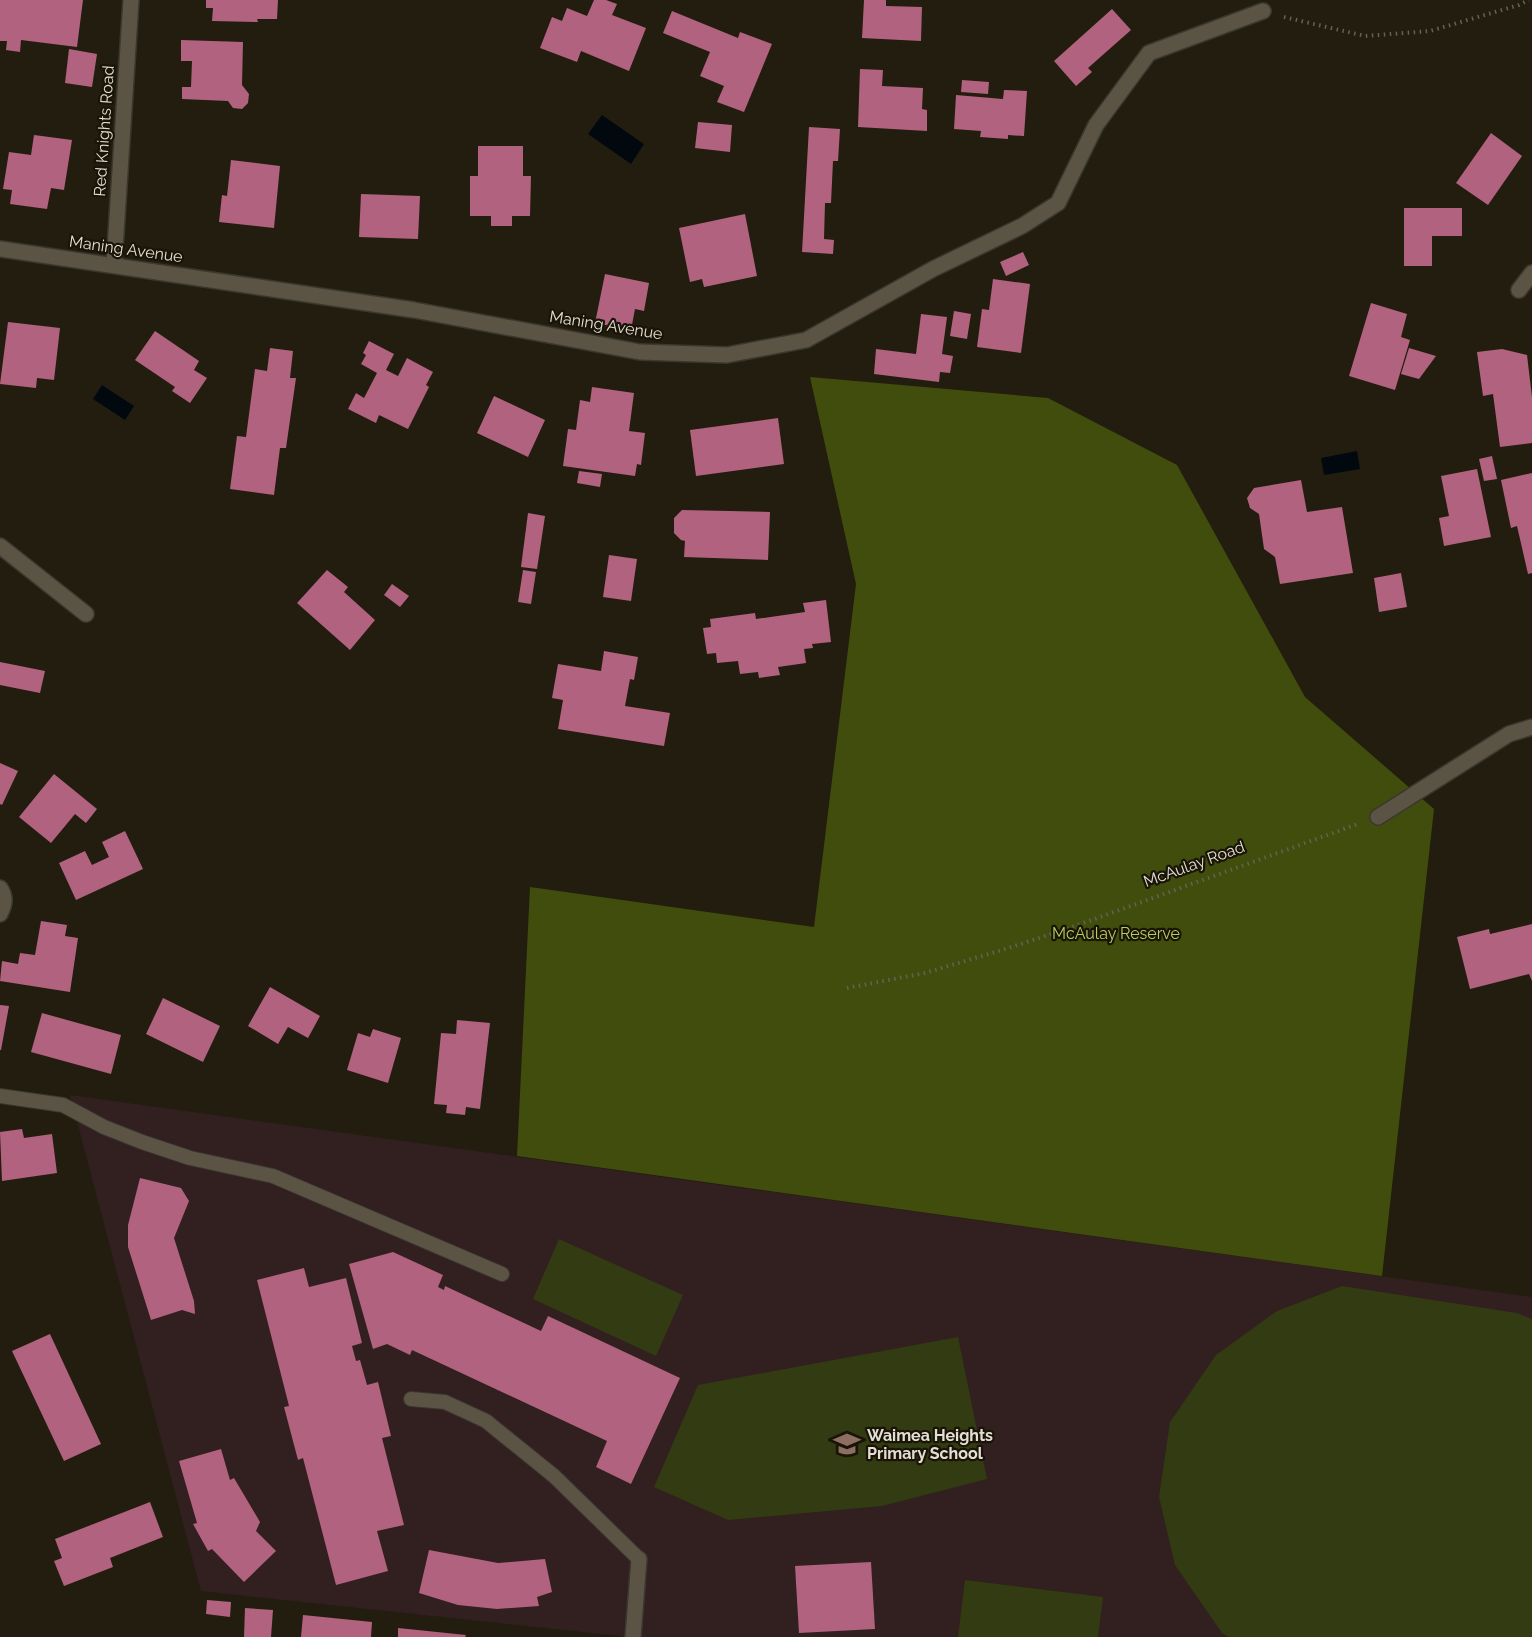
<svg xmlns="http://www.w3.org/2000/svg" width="1532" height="1637" viewBox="0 0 1532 1637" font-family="Raleway,sans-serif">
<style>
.education{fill:#321f20}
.green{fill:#323b11}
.forest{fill:#414d0c}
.water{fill:#01090f}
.building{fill:#b1627f}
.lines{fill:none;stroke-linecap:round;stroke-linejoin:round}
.lane-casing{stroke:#3b372f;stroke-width:16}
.street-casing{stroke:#3b372f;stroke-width:18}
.path{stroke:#666155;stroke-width:4;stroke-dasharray:1.5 4.5;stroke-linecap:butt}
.lane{stroke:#5b5445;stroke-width:14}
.street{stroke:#5b5445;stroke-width:15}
.labels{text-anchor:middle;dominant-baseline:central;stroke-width:4.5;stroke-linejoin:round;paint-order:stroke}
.street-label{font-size:16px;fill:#e3dfd6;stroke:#191406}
.park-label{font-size:16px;fill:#b5ce62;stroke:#191406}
.poi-label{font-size:16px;font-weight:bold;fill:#e3dfd6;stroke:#191406;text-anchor:start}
</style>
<rect width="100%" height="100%" fill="#231d0f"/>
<path class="education" d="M70,1095L1532,1297V1637H629L201,1591Z"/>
<g class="green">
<path d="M559,1239L683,1295L656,1356L533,1299Z"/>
<path d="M1342,1286L1517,1313L1532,1319V1637H1229L1222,1633L1175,1565L1159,1497L1170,1422L1216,1355L1277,1311Z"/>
<path d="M958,1337L987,1479L882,1506L728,1520L654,1487L698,1385Z"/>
<path d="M965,1580L1103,1597L1098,1637H958Z"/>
</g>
<path class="forest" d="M810,377L1048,398L1177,465L1305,697L1434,809L1382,1276L517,1156L530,887L814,927L856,584Z"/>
<g class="water">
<path d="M602,115L644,144L631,164L588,134Z"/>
<path d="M102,385L134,406L125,420L93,399Z"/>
<path d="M1357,451L1360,469L1324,475L1321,458Z"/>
</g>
<g class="building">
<path d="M0,0H83L77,47L21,40L20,52L6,50L7,41H0Z"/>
<path d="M206,0H278L277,19H257L258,22L212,21L213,8H206Z"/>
<path d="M594,0H606L617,4L612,15L646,28L629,71L581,51L577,62L540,48L552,17L562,21L567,8L587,16Z"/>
<path d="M864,0H886V6L922,7L921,41L862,38Z"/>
<path d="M1112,9L1131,30L1088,68L1092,72L1076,86L1054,61Z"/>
<path d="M672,11L738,38L740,32L772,44L744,112L717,102L724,86L700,76L710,52L663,33Z"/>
<path d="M181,40L243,42L242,85L249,94L248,103L242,109L233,108L228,101L182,99V87H191L192,61H181Z"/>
<path d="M69,49L97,54L92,87L65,83Z"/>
<path d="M860,69L883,70L882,86L923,88L922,109L927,110V131L858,127Z"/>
<path d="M962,80L989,82L988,94L961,92Z"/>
<path d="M1004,90L1027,91L1024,136L1008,135V139L980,137L981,131L954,129L956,95L1003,99Z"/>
<path d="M698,122L732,125L730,152L695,148Z"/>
<path d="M809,127L840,129L838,161H833L831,203H825L824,239L834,240L833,254L802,252Z"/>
<path d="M1491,133L1522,156L1488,205L1456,183Z"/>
<path d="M34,135L72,140L64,190L51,188L47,209L10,204L12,190L3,189L9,152L31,155Z"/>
<path d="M478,146H523V176H531L530,216H512V226H491V216H470V176H478Z"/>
<path d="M231,160L280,166L274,228L219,222L222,195L227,196Z"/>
<path d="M361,194L420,196L418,239L359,237Z"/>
<path d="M1404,208H1462V236H1432V266H1404Z"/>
<path d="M745,214L757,276L704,287L702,279L690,282L679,228Z"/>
<path d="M1023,252L1029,265L1006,276L1000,262Z"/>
<path d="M605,274L649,283L644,311L635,309L631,330L595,323Z"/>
<path d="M993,279L1030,284L1021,353L977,347L982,309L989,310Z"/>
<path d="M1371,303L1407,314L1401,337L1410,340L1395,390L1349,376Z"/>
<path d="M954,311L971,314L967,339L950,336Z"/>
<path d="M921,314L947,317L942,354L953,356L950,373L940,372L939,382L874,374L876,349L916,354Z"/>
<path d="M8,322L60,328L54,380L37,378L36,388L0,384Z"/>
<path d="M155,331L199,361L194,370L207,378L190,403L172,391L175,387L135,360Z"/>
<path d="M369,341L394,354L386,370L398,376L407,358L433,372L426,385L429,387L408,429L379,415L376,423L348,409L356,393L364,398L377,373L361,364L366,355L363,353Z"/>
<path d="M270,348L293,351L290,378H296L286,448H280L274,495L230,489L237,436L246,437L255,369L267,371Z"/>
<path d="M1409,348L1436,356L1419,379L1401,374Z"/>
<path d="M1502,349L1527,355L1532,397V443L1500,447L1493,394L1483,396L1477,352Z"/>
<path d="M592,387L634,393L629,431L645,433L641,465L637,464L635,476L563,466L568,429L576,430L580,400L590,402Z"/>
<path d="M494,396L545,420L528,457L477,433Z"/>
<path d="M778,418L784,464L696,476L690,430Z"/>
<path d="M1492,456L1497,479L1484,481L1479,459Z"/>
<path d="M1477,469L1491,537L1444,546L1439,518L1449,516L1441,476Z"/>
<path d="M579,471L602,474L600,487L577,483Z"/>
<path d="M1532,473V573L1528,574L1517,526L1511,528L1501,480Z"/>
<path d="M1301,480L1307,512L1342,507L1353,573L1280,584L1275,557L1264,549L1259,514L1250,508L1247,498L1254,488Z"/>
<path d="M682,510L770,512L768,560L684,557L685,541L681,540L674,533V518Z"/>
<path d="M528,513L545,516L537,569L521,567Z"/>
<path d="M609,555L637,559L631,601L603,597Z"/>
<path d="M327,570L348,587L344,592L375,620L350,650L297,603Z"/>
<path d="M523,570L536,572L531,604L518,602Z"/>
<path d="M1401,573L1407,607L1379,612L1374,578Z"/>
<path d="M392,584L409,596L400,607L384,595Z"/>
<path d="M826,600L831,642L812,644L813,648L804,649L806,663L778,667L780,675L759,678L758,672L740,674L738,661L717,663L716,653L707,654L703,628L711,627L710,619L755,613L756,619L805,612L803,603Z"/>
<path d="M604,651L638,657L634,680L630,679L625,706L670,713L664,746L558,729L563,700L552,698L558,664L601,671Z"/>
<path d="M0,662L45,671L40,693L0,685Z"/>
<path d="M0,763L18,771L2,805L0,804Z"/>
<path d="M54,774L97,809L86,823L75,814L51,843L19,817Z"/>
<path d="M125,831L143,869L76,900L59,863L85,851L92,865L109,857L102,842Z"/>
<path d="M41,921L67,925L65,936L78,938L70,992L0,981L2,961L18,964L20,953L35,955Z"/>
<path d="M1532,924V981L1529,974L1470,989L1457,937L1489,929L1490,934Z"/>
<path d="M270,987L320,1016L308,1038L288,1027L278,1044L248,1026Z"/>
<path d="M163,998L220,1026L203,1062L146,1034Z"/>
<path d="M0,1005L9,1006L1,1050H0Z"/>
<path d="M42,1013L121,1035L111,1074L31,1052Z"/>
<path d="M457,1020L490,1023L480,1109L466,1107L465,1115L446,1113L447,1105L434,1104L441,1033L456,1034Z"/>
<path d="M373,1029L401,1038L388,1083L347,1070L358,1033L370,1037Z"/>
<path d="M22,1129L24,1138L52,1134L57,1173L2,1181L0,1132Z"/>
<path d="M140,1178L181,1188L189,1201L174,1238L194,1301L195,1314L182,1310L151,1320L128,1247V1225Z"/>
<path d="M393,1252L443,1275L438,1287L444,1290L445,1286L541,1331L548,1316L680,1378L631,1484L596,1467L607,1441L412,1350L410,1355L387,1344L373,1349L349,1264Z"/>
<path d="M304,1268L309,1287L346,1278L362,1343L352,1346L356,1361L360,1360L367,1385L378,1382L391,1436L382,1438L404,1525L377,1531L388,1571L336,1585L303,1458L298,1460L284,1407L289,1406L257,1280Z"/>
<path d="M50,1334L101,1444L64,1461L12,1351Z"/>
<path d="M221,1449L230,1480L234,1478L260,1522L256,1531L276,1551L244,1582L212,1549L208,1551L193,1524L197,1523L179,1461Z"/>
<path d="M150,1502L163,1537L110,1558L113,1567L64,1586L54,1561L62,1558L55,1539Z"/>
<path d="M429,1550L498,1563L545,1559L552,1592L537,1597L539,1606L497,1609L458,1605L419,1593Z"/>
<path d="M871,1562L875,1629L799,1633L795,1566Z"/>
<path d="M207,1600L231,1602L230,1617L206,1614Z"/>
<path d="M245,1608L273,1610L271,1637H244Z"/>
<path d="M303,1615L372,1622L371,1637H301Z"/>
<path d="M398,1628L466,1635L465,1637H398Z"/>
</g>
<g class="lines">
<defs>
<g id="lane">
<path d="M0,1096L63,1105L104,1127L142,1142L190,1158L273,1176L502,1274"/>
<path d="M411,1399L445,1402L486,1421L554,1476L639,1559"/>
</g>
<g id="street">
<path d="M0,249L414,310L640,352L727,355L806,340L933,269L1022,226L1058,203L1096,125L1149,53L1263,11"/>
<path d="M114,265L131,0"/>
<path d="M1519,290L1532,273"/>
<path d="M0,546L86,614"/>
<path d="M1378,817L1509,734L1532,727"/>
<path d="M0,888C6,897 5,904 0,914"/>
<path d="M633,1637L639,1559"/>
</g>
</defs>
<use href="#lane" class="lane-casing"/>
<use href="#street" class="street-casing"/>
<g class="path">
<path d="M1284,17L1365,36L1430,31L1519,5L1529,0"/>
<path d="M847,988L925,973L1002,950L1064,930L1358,824"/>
</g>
<use href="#lane" class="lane"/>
<use href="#street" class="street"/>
</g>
<defs>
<symbol id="school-bare" viewBox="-9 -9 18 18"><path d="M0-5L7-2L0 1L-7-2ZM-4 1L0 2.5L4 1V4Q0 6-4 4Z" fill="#8d6e63" stroke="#191406" stroke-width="2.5" paint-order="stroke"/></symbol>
</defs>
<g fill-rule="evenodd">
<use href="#school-bare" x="828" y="1425" width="38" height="38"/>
</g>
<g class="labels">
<g class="street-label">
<text transform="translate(104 131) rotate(-86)">Red Knights Road</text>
<text transform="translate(126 249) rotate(8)">Maning Avenue</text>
<text transform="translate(606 325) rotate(9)">Maning Avenue</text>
<text transform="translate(1194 864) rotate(-20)">McAulay Road</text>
</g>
<g class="park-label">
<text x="1116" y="933">McAulay Reserve</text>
</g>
<g class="poi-label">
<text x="867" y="1435">Waimea Heights<tspan x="867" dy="18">Primary School</tspan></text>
</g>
</g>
</svg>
